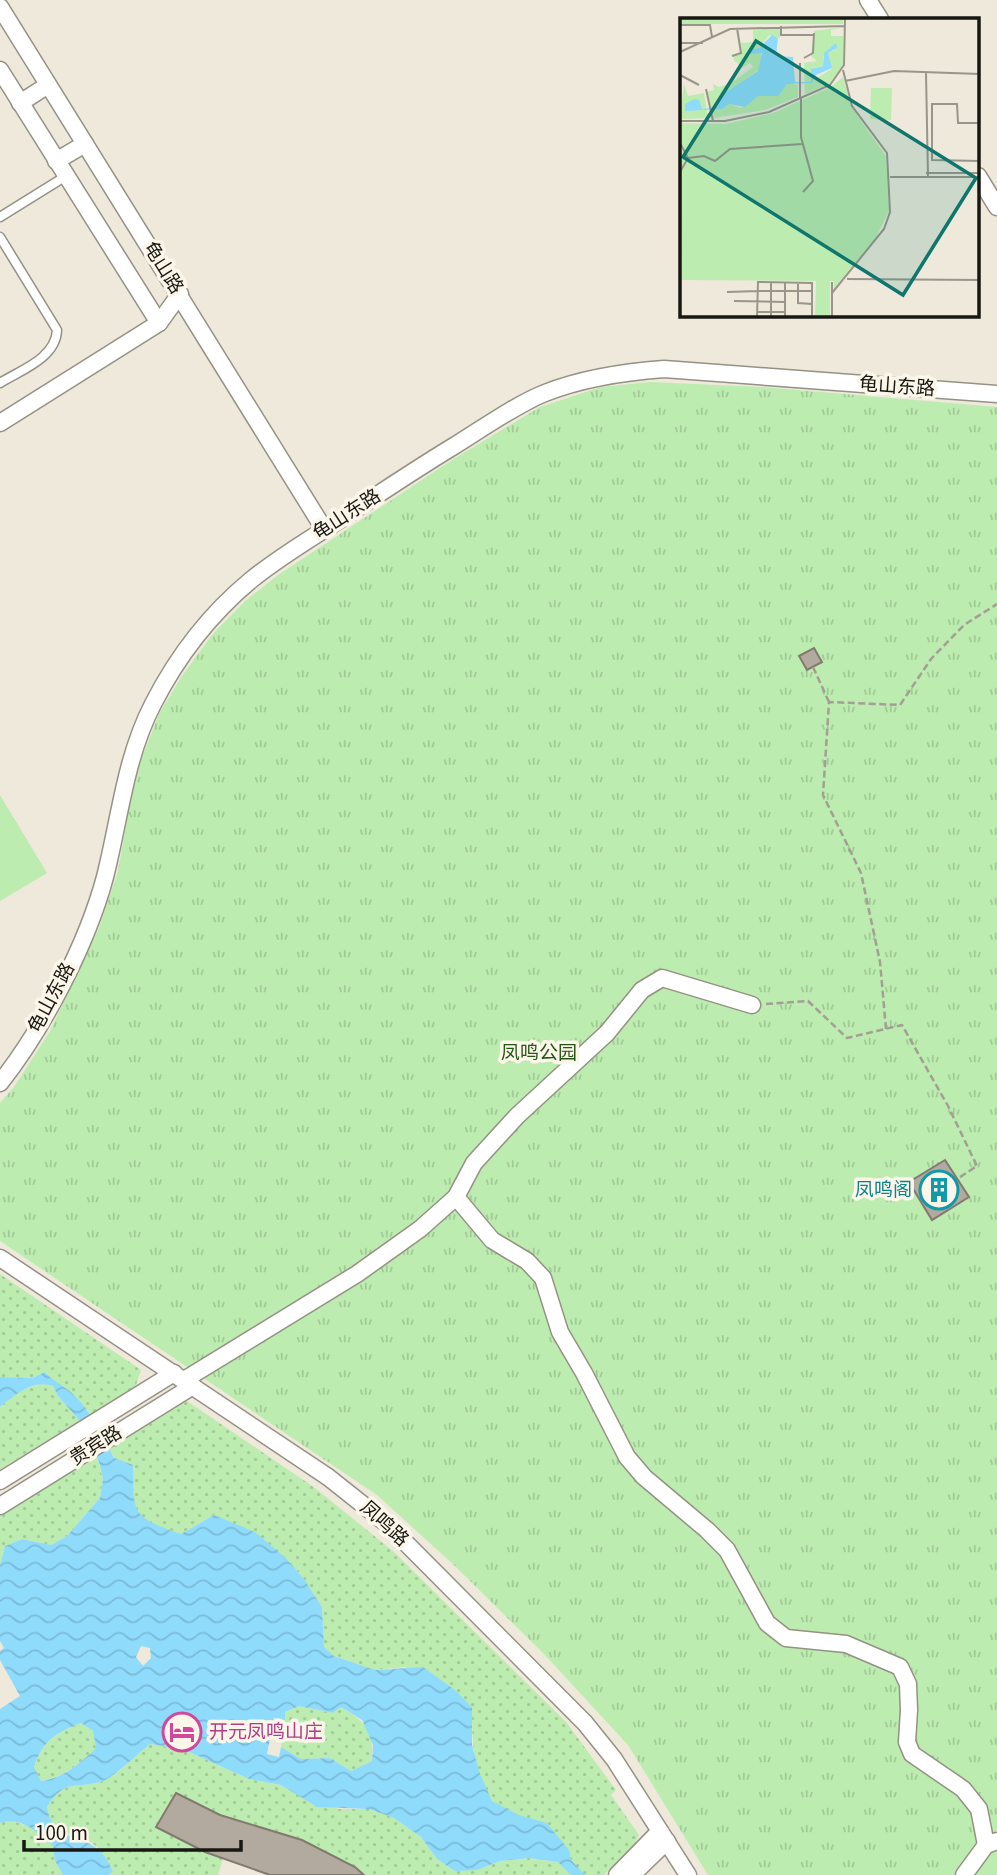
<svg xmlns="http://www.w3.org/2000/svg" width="997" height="1875" viewBox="0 0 997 1875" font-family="'Source Sans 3','Noto Sans SC',sans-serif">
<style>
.grass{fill:#bcecaf}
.park{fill:url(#park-tufts)}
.garden{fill:url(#garden-dots)}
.water{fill:url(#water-waves);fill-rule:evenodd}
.building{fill:#b3aa9f;stroke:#827a6f;stroke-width:2}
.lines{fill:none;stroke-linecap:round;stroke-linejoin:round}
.service-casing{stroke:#959184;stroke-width:11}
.minor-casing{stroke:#959184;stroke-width:19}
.path{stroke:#a39f94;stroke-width:2.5;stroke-dasharray:7 3.5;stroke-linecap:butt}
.service{stroke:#fff;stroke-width:8}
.minor{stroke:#fff;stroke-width:16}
.labels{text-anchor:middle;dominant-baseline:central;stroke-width:7;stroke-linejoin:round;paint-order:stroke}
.street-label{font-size:19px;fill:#191712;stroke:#fbf6e9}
.park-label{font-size:19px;fill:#245714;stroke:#fbf6e9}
.culture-label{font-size:19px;fill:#0d838f;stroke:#fbf6e9;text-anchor:end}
.hotel-label{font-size:19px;fill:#b23c85;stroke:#fbf6e9;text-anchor:start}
.inset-road{fill:none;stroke:#99958b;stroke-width:2}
.view{fill:#0f766e;fill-opacity:0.15;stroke:#0f766e;stroke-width:3.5}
.inset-edge{fill:none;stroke:#191712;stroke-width:3.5}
</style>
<defs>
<pattern id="park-tufts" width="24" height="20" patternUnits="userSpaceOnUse" patternTransform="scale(1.75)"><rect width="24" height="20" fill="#bcecaf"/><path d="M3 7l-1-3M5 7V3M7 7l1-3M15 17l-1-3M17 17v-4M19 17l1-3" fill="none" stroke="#a1ca96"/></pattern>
<pattern id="garden-dots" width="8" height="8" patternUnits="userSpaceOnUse" patternTransform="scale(1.75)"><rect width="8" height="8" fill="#bcecaf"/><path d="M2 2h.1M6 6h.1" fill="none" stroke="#a1ca96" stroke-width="1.8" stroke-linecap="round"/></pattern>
<pattern id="water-waves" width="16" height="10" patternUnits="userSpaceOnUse" patternTransform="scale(1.75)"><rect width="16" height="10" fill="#8fdbfc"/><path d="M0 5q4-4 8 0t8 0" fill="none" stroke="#7bbbd7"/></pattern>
</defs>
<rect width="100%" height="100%" fill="#eee9db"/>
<path class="grass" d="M0,795L47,873L0,901Z"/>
<path class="park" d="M650,382L761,387L997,407V1875H708L628,1745L544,1654L455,1566L377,1495L0,1241V1103L14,1087L50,1031L99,928L118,871L129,809L142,757L160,712L182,676L212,635L245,601L278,575L452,460L540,407L601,387Z"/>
<g class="garden">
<path d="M0,1274L141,1370L135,1388L91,1414L67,1389L53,1381L45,1372L32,1378L0,1377Z"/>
<path d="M44,1383L53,1386L58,1396L80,1421L0,1469V1407L19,1391Z"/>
<path d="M187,1401L315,1488L394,1552L566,1722L616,1790L611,1795L639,1835L634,1845L604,1875H364L355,1867L220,1815L176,1793L157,1827L205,1852L223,1858L218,1875H108L113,1871C108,1864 103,1853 97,1847C77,1827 54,1845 47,1807C66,1777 75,1790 103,1781C116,1777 138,1753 150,1744L185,1750L249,1779L281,1785L300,1795L339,1809H369L394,1818L421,1837L437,1859L477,1870L500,1861L529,1858L558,1862L547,1823C532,1819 501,1813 491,1799C472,1774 472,1737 472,1707L405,1667L375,1670L334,1656L324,1647L322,1607L304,1579L287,1559L214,1515L181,1534L146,1522L135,1509L133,1489L109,1449Z"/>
<path d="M97,1457L103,1479L100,1498L67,1536L51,1545L22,1539L5,1546L0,1565V1515Z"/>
<path d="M299,1706L333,1713L341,1707C366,1722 374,1731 372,1761L351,1771L330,1758L301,1759L281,1747L285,1712Z"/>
<path d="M81,1723L93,1731L96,1748C80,1763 63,1778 40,1781L34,1767C43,1741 56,1733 81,1723Z"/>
<path d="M10,1820L33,1828L53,1846L55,1861L63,1875H0V1823Z"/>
</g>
<path class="water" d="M45,1372C52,1380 59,1383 67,1389C90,1407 101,1433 114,1458L133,1465C133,1516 133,1517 181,1534L214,1515L255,1532L287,1559L304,1579L322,1607L324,1647L334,1656L375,1670L423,1667L455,1690L472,1707V1745L480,1774L492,1801L519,1815L547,1823L569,1850L571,1860L585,1875H571L558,1862L529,1858L500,1861L477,1870L455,1871L437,1859L421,1837L394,1818L369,1809L317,1807L281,1785L249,1779L185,1750L150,1744C140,1752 113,1778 103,1781C75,1790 66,1777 47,1807C55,1851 96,1825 113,1872L108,1875H63L55,1861L53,1846C38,1833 21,1816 0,1823V1709L20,1696L0,1660V1651L4,1648L0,1641V1565L5,1546L22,1539L51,1545L67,1536L100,1498L103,1479L99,1462L80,1421L58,1396L53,1386C33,1379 15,1395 0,1407V1377L32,1378ZM141,1646L150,1648L151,1658L143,1666L136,1657ZM299,1706L333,1713L341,1707L362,1720L373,1745L372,1761L351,1771L330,1758L301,1759L281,1747L279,1757L267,1754L274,1718L285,1720V1712ZM81,1723L93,1731L96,1748C80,1763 64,1778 41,1781L34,1767C43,1741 55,1733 81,1723Z"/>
<g class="building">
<path d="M814,648L822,662L807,670L799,656Z"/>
<path d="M945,1160L969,1197L932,1220L909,1182Z"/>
<path d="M176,1793L220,1815L302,1840L355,1867L364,1875H270L205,1852L156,1827Z"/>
</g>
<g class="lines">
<defs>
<g id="service">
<path d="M0,217L66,176"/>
<path d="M0,237L57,330C56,358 21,370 0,383"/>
</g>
<g id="minor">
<path d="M868,0L880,19"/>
<path d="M0,7L324,529"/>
<path d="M0,70L159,323"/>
<path d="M20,103L48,85"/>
<path d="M56,161L85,144"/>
<path d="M978,176L997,207"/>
<path d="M0,423L159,323L180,294"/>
<path d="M0,1083C43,1029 87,944 105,877C120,818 125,758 153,704C177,657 210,614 251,580C279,557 312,538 342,518C379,494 416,469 454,446C480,430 517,404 545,393C583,378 623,372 664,369L997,394"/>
<path d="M456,1197L492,1240L527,1261L543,1278L560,1332L584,1373L627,1457L644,1477L707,1530L727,1550L767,1623L786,1638L846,1644L900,1667L908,1684L909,1710L907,1742L912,1754L963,1789L979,1809L986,1845"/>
<path d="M0,1258L328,1477L386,1523L585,1723L614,1759L688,1875"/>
<path d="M184,1380L357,1274L420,1229L456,1197L474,1163L517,1116L607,1033L642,990L662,978L752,1005"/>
<path d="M0,1481L174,1373"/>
<path d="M0,1506L193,1386"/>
<path d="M617,1875L660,1831"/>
<path d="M632,1875L667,1841"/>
<path d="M964,1875L986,1845L997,1841"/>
</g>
</defs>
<use href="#service" class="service-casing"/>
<use href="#minor" class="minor-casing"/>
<g class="path">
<path d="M813,667L829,702"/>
<path d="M766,1004L808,1001L847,1038L902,1025L948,1106L977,1166L957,1179"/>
<path d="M886,1029L880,962L861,873L823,795L829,702L900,705L931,659L964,625L997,604"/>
</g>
<use href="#service" class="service"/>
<use href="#minor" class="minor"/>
</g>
<defs>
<symbol id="building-ring" viewBox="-11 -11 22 22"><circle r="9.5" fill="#fbf6e9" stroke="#0f9aa8" stroke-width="1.5"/><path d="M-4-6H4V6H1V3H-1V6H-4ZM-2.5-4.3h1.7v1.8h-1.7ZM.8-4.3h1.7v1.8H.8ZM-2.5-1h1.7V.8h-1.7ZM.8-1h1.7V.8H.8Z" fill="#0f9aa8"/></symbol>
<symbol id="hotel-ring" viewBox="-11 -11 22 22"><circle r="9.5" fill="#fbf6e9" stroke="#d1479c" stroke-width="1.5"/><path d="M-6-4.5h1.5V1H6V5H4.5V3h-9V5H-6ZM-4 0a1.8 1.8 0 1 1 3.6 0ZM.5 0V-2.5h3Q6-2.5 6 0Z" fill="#d1479c"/></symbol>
</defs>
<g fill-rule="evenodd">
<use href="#building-ring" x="917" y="1168" width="44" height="44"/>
<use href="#hotel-ring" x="160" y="1710" width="44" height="44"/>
</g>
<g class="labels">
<g class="street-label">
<text transform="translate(163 268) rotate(58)">龟山路</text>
<text transform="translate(897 387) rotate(4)">龟山东路</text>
<text transform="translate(347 515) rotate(-33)">龟山东路</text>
<text transform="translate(52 998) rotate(-62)">龟山东路</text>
<text transform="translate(96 1446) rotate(-32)">贵宾路</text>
<text transform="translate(384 1524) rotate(42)">凤鸣路</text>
</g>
<g class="park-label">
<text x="539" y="1053">凤鸣公园</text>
</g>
<g class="culture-label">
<text x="912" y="1190">凤鸣阁</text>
</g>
<g class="hotel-label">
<text x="209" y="1732">开元凤鸣山庄</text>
</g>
</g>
<g transform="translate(680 18)">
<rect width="299" height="299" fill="#eee9db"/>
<path d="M0,1H163V6H0ZM191,70H212L211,102L190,101Z" fill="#bcecaf"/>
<path d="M163,59L172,90L206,138L209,193L195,221L154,270V263L2,262L0,105L46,106L93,95L151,69Z" fill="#bcecaf"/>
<path d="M100,9V20L89,17L79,30L69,32L81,33V50L46,75L36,90L49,86L61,90L77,78L109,65L118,67V79L85,92L34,100L27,74L34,72L33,66L39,69L51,65L73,49L70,45L62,50L54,42L53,38L62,35L58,14L61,25L73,24V12ZM163,9L151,12V18H163V47L149,66L125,76L124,45L137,43L131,38L134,13ZM155,26V32L148,35L152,51L132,63L133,50L143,48V38ZM4,66L8,78L24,75L28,100L0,101ZM136,263H150V299H135Z" fill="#bcecaf" fill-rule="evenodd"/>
<path d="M92,17L98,20L96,38L113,39L115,64H131V51L143,48L144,35L156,25L157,30L148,35L152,50L136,57L132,65L107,66L98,78H78L65,89L49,86L42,91L5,93V86L14,81L19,82L22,91L37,89L43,76L78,53L82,35L68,36L69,32L79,30Z" fill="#8fdbfc"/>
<path class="inset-road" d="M0,7H30L32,19M101,8V17H134M0,25H23M0,34L50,11L165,8M52,38L61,35L57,10M124,40L133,35L134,15M246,55L248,159M0,57L19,67M165,63L214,53L300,56M26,71L33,103M121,80V119L133,163L123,174M120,81V45M0,103H45L89,94L150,67L164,47L165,1M300,105H278L277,86H252V142L300,143M0,125L8,140L0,154M8,140L24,138L35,143L50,131L122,126M246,155H300M210,159H300M167,261L300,262M91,264V299M105,264V299M118,264V285L132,286M78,273H132M47,274L78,273M152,275L204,211L210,194L207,135L172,88L163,52M54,283L105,284M77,294H105M77,299L78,264L132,265V299M152,299V264"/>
<path class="view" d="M76,23L296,160L223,277L3,139Z"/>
<rect width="299" height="299" class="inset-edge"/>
</g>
<path d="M24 1840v10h217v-10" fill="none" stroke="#191712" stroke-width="3.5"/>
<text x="35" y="1840" font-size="21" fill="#191712" stroke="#fbf6e9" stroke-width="5" paint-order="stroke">100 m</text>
</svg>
